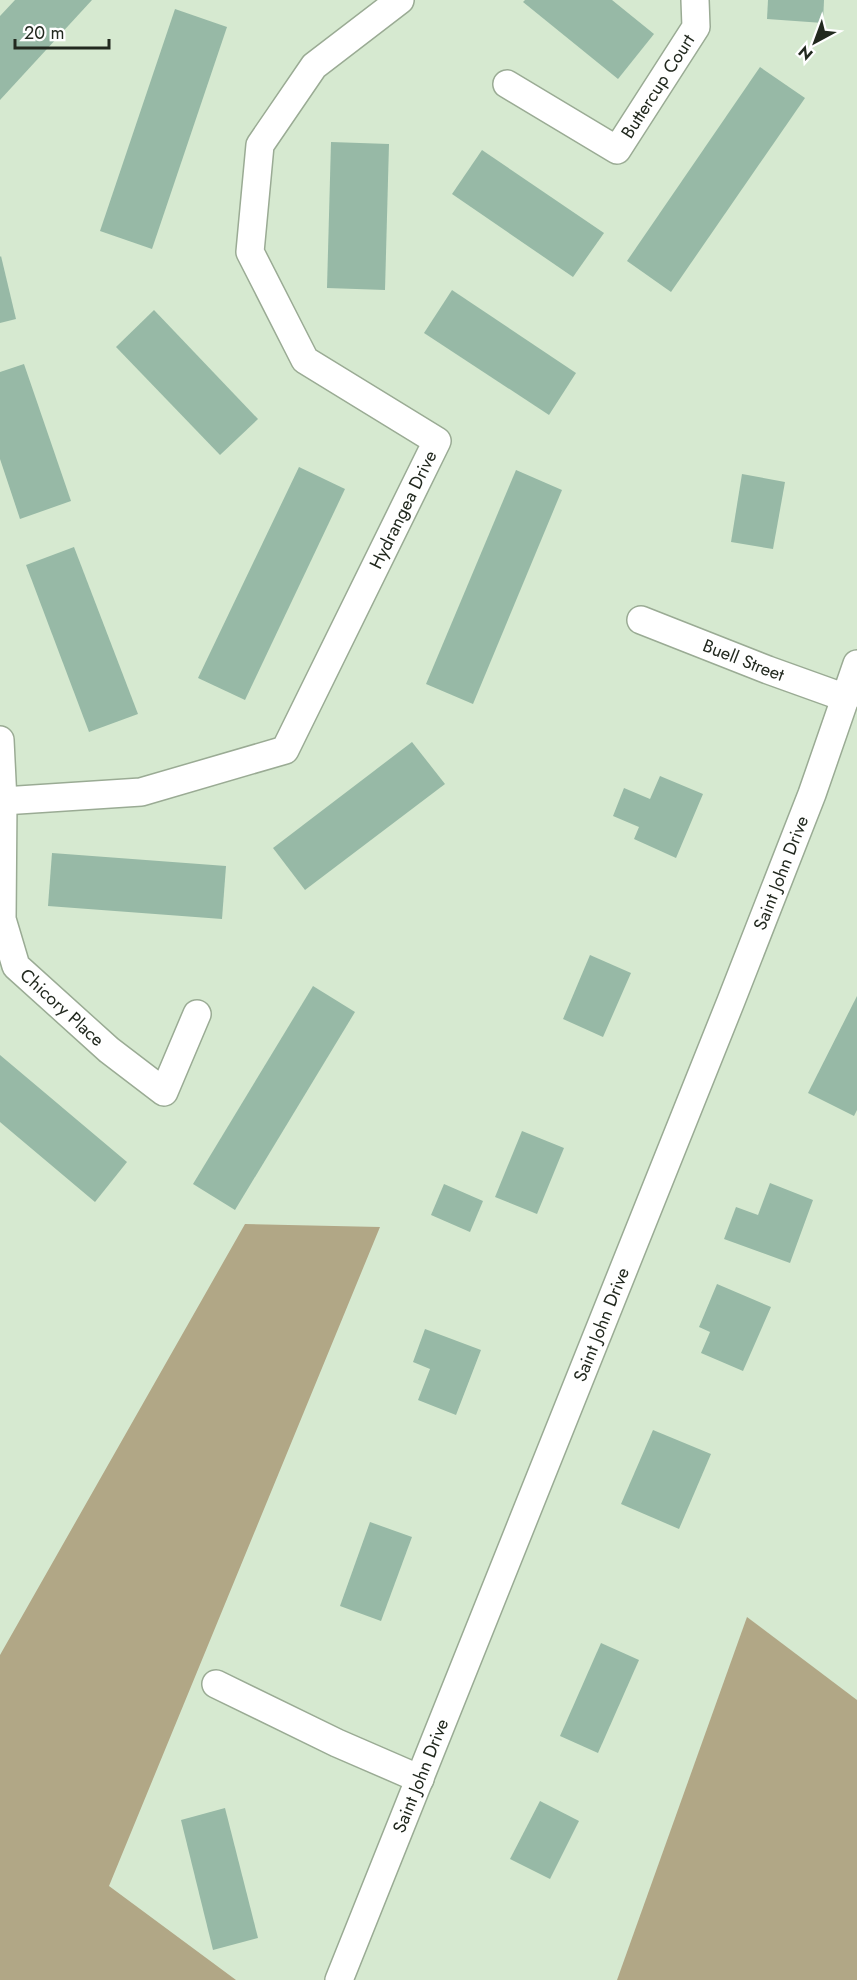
<svg xmlns="http://www.w3.org/2000/svg" width="857" height="1980" viewBox="0 0 857 1980" font-family="Jost,sans-serif">
<style>
.forest{fill:#b1a786}
.building{fill:#97b9a6}
.lines{fill:none;stroke-linecap:round;stroke-linejoin:round}
.minor-casing{stroke:#9aab94;stroke-width:30}
.minor{stroke:#fff;stroke-width:27}
.labels{text-anchor:middle;dominant-baseline:central;stroke-width:5;stroke-linejoin:round;paint-order:stroke}
.street-label{font-size:18px;fill:#22291f;stroke:#fff}
</style>
<rect width="100%" height="100%" fill="#d6e9d0"/>
<g class="forest">
<path d="M245,1224L380,1227L109,1886L236,1980H0V1655Z"/>
<path d="M747,1617L857,1700V1980H617Z"/>
</g>
<g class="building">
<path d="M15,0H92L0,100V16Z"/>
<path d="M525,0H612L654,34L618,79L523,2Z"/>
<path d="M768,0H824L823,23L767,19Z"/>
<path d="M175,9L227,27L152,249L100,231Z"/>
<path d="M760,67L805,98L671,292L627,261Z"/>
<path d="M331,142L389,144L385,290L327,288Z"/>
<path d="M482,150L604,233L573,277L452,194Z"/>
<path d="M1,256L16,319L0,323V257Z"/>
<path d="M452,290L576,373L549,415L424,333Z"/>
<path d="M154,310L258,419L220,455L116,347Z"/>
<path d="M24,364L71,501L20,519L0,459V372Z"/>
<path d="M299,467L345,489L245,700L198,678Z"/>
<path d="M516,470L562,490L473,704L426,684Z"/>
<path d="M742,474L785,482L773,549L731,542Z"/>
<path d="M74,547L138,714L89,732L26,565Z"/>
<path d="M412,742L445,784L305,890L273,848Z"/>
<path d="M660,776L703,794L676,858L634,839L639,827L613,816L624,788L650,799Z"/>
<path d="M52,853L226,866L222,919L48,906Z"/>
<path d="M590,955L631,973L603,1037L563,1019Z"/>
<path d="M313,986L355,1012L235,1210L193,1184Z"/>
<path d="M857,996V1110L854,1116L808,1093Z"/>
<path d="M0,1055L127,1162L95,1202L0,1122Z"/>
<path d="M522,1131L564,1148L537,1214L495,1197Z"/>
<path d="M770,1183L813,1200L790,1263L724,1239L736,1207L758,1215Z"/>
<path d="M444,1184L483,1201L470,1232L431,1215Z"/>
<path d="M717,1284L771,1307L743,1371L701,1353L710,1332L699,1327Z"/>
<path d="M425,1329L481,1350L456,1415L418,1400L430,1369L413,1362Z"/>
<path d="M653,1430L711,1454L679,1529L621,1504Z"/>
<path d="M370,1522L412,1537L381,1621L340,1606Z"/>
<path d="M601,1643L639,1660L598,1753L560,1736Z"/>
<path d="M540,1801L579,1821L550,1879L510,1859Z"/>
<path d="M225,1808L258,1938L213,1950L181,1820Z"/>
</g>
<g class="lines">
<defs>
<g id="minor">
<path id="s1" d="M507,84L617,150L696,27L695,0"/>
<path id="s2" d="M641,620L768,670L846,698"/>
<path id="s3" d="M0,740L3,801L2,919L16,966L109,1050L164,1092L197,1014"/>
<path id="s4" d="M3,801L141,792L285,750L437,441L305,360L250,252L260,145L314,66L400,0"/>
<path d="M216,1684L337,1743L420,1779"/>
<path id="s5" d="M339,1980L731,1001L812,794L857,664"/>
</g>
</defs>
<use href="#minor" class="minor-casing"/>
<use href="#minor" class="minor"/>
</g>
<g class="labels">
<g class="street-label">
<text stroke="none"><textPath href="#s1" startOffset="204">Buttercup Court</textPath></text>
<text stroke="none"><textPath href="#s4" startOffset="556">Hydrangea Drive</textPath></text>
<text stroke="none"><textPath href="#s2" startOffset="110">Buell Street</textPath></text>
<text stroke="none"><textPath href="#s5" startOffset="1192">Saint John Drive</textPath></text>
<text stroke="none"><textPath href="#s3" startOffset="290">Chicory Place</textPath></text>
<text stroke="none"><textPath href="#s5" startOffset="706">Saint John Drive</textPath></text>
<text stroke="none"><textPath href="#s5" startOffset="220">Saint John Drive</textPath></text>
</g>
</g>
<g transform="translate(815 42) rotate(221)" stroke="#ffffff" stroke-width="4.5" paint-order="stroke">
<path d="M0-4.5L10 22L0 15L-10 22Z" fill="#22291f"/>
<text y="-9" font-size="16" font-weight="bold" text-anchor="middle" fill="#22291f">N</text>
</g>
<path d="M15 39v9h94v-9" fill="none" stroke="#22291f" stroke-width="3"/>
<text x="24" y="39" font-size="18" fill="#22291f" stroke="#ffffff" stroke-width="4.5" paint-order="stroke">20 m</text>
</svg>
